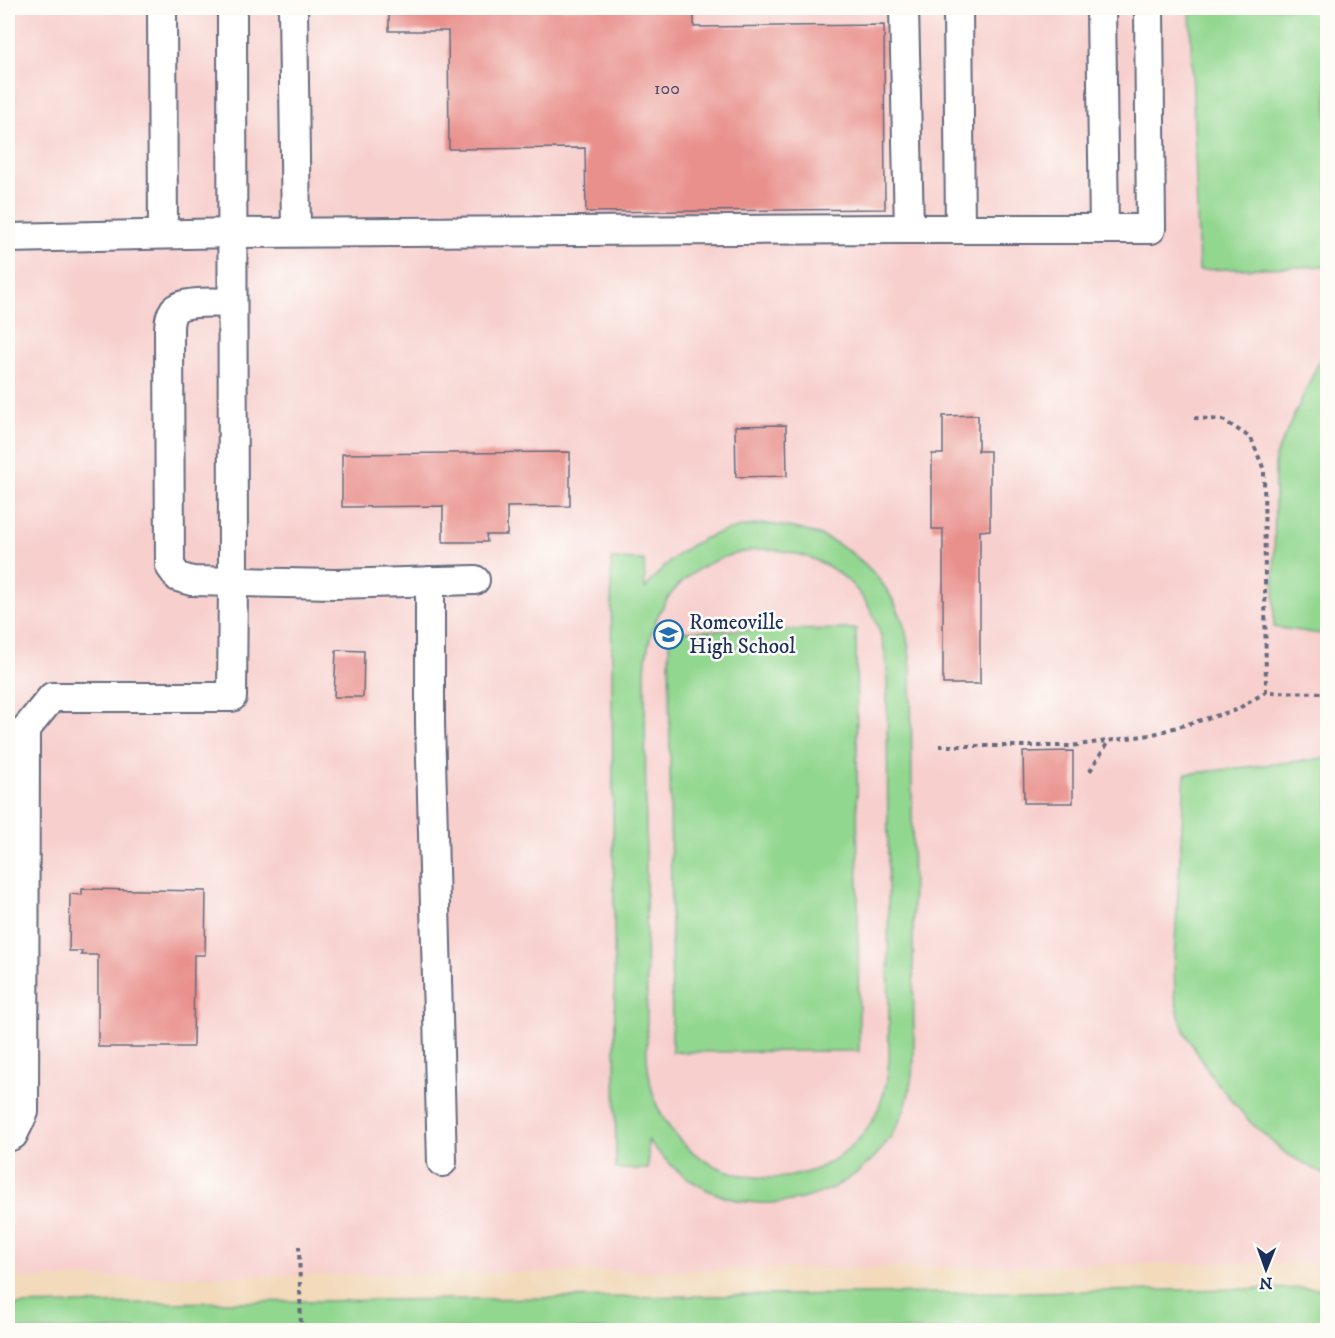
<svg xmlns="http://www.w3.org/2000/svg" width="1335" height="1338" viewBox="0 0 1335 1338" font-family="'IM FELL DW Pica',serif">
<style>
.built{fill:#f7d0ce}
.green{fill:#92d78f;stroke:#568376;stroke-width:1.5;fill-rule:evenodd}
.building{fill:#e9908c}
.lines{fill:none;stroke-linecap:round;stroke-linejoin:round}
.minor-casing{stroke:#666b7f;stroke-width:32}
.path{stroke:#666b7f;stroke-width:4;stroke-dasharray:4.5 4.5;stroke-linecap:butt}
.minor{stroke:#fff;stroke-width:28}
.labels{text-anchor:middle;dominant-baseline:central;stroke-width:5;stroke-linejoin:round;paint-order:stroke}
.number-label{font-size:18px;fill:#4e476a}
.poi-label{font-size:21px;fill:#1b2f5e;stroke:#fdfcf7;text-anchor:start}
</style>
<rect width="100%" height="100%" fill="#fdfcf7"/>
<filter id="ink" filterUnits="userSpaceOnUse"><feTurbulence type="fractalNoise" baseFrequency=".0167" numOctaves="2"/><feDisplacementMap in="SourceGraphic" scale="12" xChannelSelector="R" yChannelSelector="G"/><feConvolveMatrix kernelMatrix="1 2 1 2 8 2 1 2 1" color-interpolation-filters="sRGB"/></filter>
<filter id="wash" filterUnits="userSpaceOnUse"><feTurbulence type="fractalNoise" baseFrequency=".008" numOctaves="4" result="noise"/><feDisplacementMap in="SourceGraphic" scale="24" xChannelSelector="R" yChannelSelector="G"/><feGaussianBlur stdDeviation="1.35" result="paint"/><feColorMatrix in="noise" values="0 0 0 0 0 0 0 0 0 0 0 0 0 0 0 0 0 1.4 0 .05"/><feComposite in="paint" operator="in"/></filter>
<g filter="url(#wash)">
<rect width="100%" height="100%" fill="#f2dabb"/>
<path class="built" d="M8,8H1327V1262L8,1279Z"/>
<g class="green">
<path d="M1190,8H1327V266L1199,270Z"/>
<path d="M1327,346V635L1274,627L1275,457L1321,357Z"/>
<path d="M766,524C783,526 800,528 816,534C855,548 888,581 902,620C908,636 910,653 911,670L914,1058C912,1074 911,1091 905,1107C876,1191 771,1230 695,1183C676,1172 662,1157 648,1140V1169H616L611,559L644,560L645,589C678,545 711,529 766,524ZM765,549C838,554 880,596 887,669L889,1059C888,1073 887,1086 882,1099C848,1196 715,1205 664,1119C652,1100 649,1079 647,1058L645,670C650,597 692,555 765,549Z"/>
<path d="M856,629L859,1051L672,1052L669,631Z"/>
<path d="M1327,758H1328L1327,1176L1285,1153L1250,1122L1212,1077L1185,1033L1179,1016L1175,996L1174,961L1185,774Z"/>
<path d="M1327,1288V1330H8V1305Z"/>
</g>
<g id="blocks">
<g class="building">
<path d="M389,8H694V27L884,25L885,209L586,212L585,148L449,149L448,31H389Z"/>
<path d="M978,415V451H990V530L980,531V684H943V529H932V454H943V416Z"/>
<path d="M786,425L787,476L736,477L735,426Z"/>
<path d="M570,452V506L507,507V535H486L487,542H443V506L342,507V454Z"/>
<path d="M336,650L364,651L363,697H334Z"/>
<path d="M1073,751V803H1024L1023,752Z"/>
<path d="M82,889L206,891L205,955H194L193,1047H98V955H81L82,951H69L70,894L82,895Z"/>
</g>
</g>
</g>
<g filter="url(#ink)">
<use href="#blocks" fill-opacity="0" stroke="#666b7f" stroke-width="1.5"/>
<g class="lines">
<defs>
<g id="minor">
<path d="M162,8L163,234"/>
<path d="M293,8L296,232"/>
<path d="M904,8L909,229"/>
<path d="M958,8L960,229"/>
<path d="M1101,8L1104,229"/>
<path d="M8,238L232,233L900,229H1151L1149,8"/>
<path d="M232,303C219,303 182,300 174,310C170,316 169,322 169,329L170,566L178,577L192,581L335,584L475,580"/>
<path d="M430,581V723L442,1162"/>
<path d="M8,1137L13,1135L24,1112L25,730L52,697H232L233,581L232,8"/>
</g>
</defs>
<use href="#minor" class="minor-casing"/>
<g class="path">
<path d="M1194,418L1223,420L1251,438L1264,470L1266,692L1328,693"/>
<path d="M939,746H1071L1150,735L1236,710L1266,692"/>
<path d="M1090,771L1109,741"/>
<path d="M299,1246L301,1330"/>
</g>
<use href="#minor" class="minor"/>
</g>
</g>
<defs>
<symbol id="school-ring" viewBox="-11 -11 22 22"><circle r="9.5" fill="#fdfcf7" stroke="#1f6fb2" stroke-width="1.5"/><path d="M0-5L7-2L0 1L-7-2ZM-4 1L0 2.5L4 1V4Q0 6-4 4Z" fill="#1f6fb2"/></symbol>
</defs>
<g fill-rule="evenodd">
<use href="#school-ring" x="652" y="618" width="33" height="33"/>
</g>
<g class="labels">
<g class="number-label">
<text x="667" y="89">100</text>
</g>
<g class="poi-label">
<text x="689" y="623">Romeoville<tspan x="689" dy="24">High School</tspan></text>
</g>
</g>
<rect width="1335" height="1338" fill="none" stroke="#fdfcf7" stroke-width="30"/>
<g transform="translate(1266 1269) rotate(181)" stroke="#fdfcf7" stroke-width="4.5" paint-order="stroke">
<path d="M0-4.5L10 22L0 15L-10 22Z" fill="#1b2f5e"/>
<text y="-9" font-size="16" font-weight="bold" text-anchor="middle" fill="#1b2f5e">N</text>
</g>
</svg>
